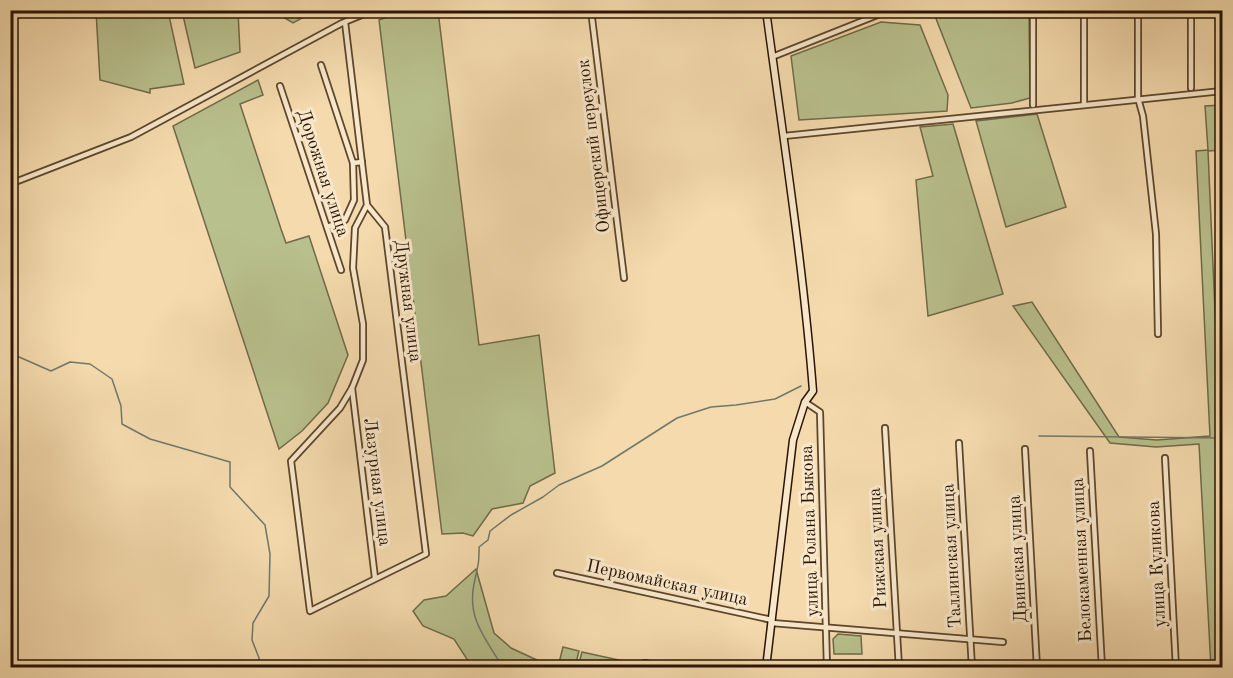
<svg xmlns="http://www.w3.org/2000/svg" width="1233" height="678" viewBox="0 0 1233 678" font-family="'Old Standard TT',serif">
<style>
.green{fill:#b8c08d;stroke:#706a48;stroke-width:1.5}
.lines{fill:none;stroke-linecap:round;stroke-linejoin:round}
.stream{stroke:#6f786b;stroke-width:1.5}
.street-casing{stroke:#5c462d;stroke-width:8}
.secondary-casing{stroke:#291402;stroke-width:9}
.street{stroke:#f8e7ca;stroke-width:4.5}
.secondary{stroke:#f8e7ca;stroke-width:6}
.labels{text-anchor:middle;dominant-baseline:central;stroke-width:6;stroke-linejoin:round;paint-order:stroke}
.street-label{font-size:18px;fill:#291402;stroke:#f8e7ca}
</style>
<rect width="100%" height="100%" fill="#f4daad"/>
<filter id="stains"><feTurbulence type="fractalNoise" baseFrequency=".00333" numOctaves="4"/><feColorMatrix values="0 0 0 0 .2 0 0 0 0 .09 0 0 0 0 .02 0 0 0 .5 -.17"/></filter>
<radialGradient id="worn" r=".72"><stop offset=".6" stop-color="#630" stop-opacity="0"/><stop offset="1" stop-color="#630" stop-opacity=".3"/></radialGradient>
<g class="green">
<path d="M96,11H168L184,84L150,89V93L100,80Z"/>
<path d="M182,11H238L240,52L195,68Z"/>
<path d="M273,11V10L315,11L293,23Z"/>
<path d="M404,11H438L479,345L539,335L555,473L530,486L523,503L492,509L473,536L463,533L442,534L379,20Z"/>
<path d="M793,11H837L822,16L795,14Z"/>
<path d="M933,11H1029L1030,98L1012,103L971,108Z"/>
<path d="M881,22L920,25L948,95L947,111L799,120L791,56Z"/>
<path d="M258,80L263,95L240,104L281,229L286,243L309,236L348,355L328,403L302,431L279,449L173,126Z"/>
<path d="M1222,105V150L1208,151L1216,334H1222V667L1211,668L1199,444L1156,447L1110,443L1013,306L1032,302L1119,437L1157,440L1210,436L1196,151L1208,150L1205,106Z"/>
<path d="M1037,114L1066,207L1006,227L976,121Z"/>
<path d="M953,124L1003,294L928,316L916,180L933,176L920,127Z"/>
<path d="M476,569L494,633L511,648L552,667H472L454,639L423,626L413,611L424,600L446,596Z"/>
<path d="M838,634L861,636L862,654H834L833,639Z"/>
<path d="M563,647L579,651L575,667H558Z"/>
<path d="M582,652L646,666L651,667H578Z"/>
</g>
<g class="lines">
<g class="stream">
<path d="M10,353L51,371L70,362L90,364L112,379L121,406L122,424L150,439L230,462V487L265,525L270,554L269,596L253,623L252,640L259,658L258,668"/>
<path d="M1039,436L1222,438"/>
<path d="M505,668L502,666C485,638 467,618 474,584C477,567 480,566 479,547L488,540L490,531L511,515L543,497L559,485L602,466L677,418L711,407L736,405L775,399L801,386"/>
</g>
<defs>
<g id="street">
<path d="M591,10L624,278"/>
<path d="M1033,10V105"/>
<path d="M1084,10V104"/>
<path d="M1138,10V98L1143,116L1156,234L1158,334"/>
<path d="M345,22L367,205L385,227L426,554L310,611L291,461L340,408L352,388L363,360V324L353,268L355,228L367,205"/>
<path d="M772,57L890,10"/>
<path d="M321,65L353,163L362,162"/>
<path d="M280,86L341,270"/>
<path d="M1191,88V10"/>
<path d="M784,136L1222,91"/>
<path d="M10,184L131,137L342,23L374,10"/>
<path d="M327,227L345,220L354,200L353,163"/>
<path d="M352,388L375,578"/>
<path d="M805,402L820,412L827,668"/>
<path d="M885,428L899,668"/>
<path d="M959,443L972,668"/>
<path d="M1025,449L1037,668"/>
<path d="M1090,451L1102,668"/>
<path d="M1165,458L1176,668"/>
<path d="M557,573L772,620"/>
<path d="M772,623L1003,642"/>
<path d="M645,663L665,668"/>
</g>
<path id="secondary" d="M766,668L793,440L805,402L813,391C803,263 783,137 766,10"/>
</defs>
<use href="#street" class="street-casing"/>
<use href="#secondary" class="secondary-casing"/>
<use href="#street" class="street"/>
<use href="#secondary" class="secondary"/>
</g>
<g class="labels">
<g class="street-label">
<text transform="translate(594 146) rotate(-97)">Офицерский переулок</text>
<text transform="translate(323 173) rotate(72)">Дорожная улица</text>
<text transform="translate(408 301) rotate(83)">Дружная улица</text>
<text transform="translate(377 482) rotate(83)">Лазурная улица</text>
<text transform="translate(810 531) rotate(-92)">улица Ролана Быкова</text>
<text transform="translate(878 548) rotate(-93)">Рижская улица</text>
<text transform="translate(952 556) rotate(-93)">Таллинская улица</text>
<text transform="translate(1018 559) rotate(-93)">Двинская улица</text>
<text transform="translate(1082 560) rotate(-93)">Белокаменная улица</text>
<text transform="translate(1157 564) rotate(-93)">улица Куликова</text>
<text transform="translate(667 583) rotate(12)">Первомайская улица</text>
</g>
</g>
<rect width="1233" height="678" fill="none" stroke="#f4daad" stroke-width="36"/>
<rect x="12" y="12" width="1209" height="654" fill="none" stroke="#291402" stroke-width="3"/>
<rect x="18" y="18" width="1197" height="642" fill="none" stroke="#291402" stroke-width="1.5"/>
<rect width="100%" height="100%" filter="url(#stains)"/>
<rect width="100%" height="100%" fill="url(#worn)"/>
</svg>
